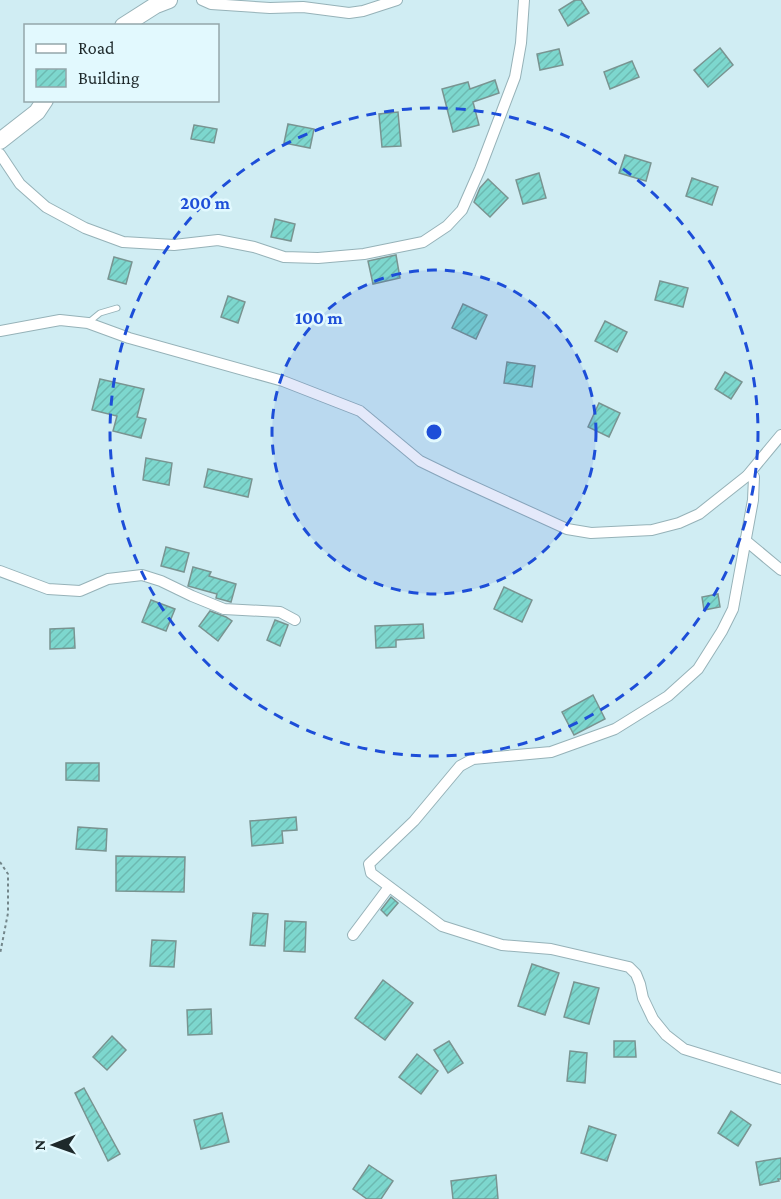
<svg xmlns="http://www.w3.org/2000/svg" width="781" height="1199" viewBox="0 0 781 1199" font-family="'Crimson Pro',serif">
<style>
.building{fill:url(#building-hatch);stroke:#799491;stroke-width:1.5}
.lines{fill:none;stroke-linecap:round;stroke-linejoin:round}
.lane-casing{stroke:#96b2b8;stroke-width:7}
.street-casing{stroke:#96b2b8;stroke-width:12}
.primary-casing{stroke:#96b2b8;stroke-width:18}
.path{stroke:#73868a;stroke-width:2;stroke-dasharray:3 3;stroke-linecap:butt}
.lane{stroke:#fff;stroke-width:5}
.street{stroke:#fff;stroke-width:10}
.primary{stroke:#fff;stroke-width:16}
.ring{fill:none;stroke:#1d4ed8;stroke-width:3;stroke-dasharray:10 8}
.centre{fill:#1d4ed8;stroke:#e2f9fe;stroke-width:3}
.ring-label{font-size:18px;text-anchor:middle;font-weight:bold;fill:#1d4ed8;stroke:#e2f9fe;stroke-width:5;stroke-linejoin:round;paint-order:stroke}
</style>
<defs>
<pattern id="building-hatch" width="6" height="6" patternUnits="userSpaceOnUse" patternTransform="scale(1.5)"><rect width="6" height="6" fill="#7dd7ce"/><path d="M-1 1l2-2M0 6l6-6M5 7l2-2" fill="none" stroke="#6cb9b1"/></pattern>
</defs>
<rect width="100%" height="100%" fill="#d0edf3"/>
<g class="building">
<path d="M575,0H581L589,13L568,26L559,10Z"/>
<path d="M720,48L733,65L708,87L694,70Z"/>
<path d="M559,49L563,65L540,70L537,54Z"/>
<path d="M632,61L639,77L610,89L604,72Z"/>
<path d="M495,80L499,93L473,102L479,125L453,132L442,89L468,82L470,89Z"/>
<path d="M398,112L401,146L382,147L379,114Z"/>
<path d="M288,124L314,129L310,148L284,143Z"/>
<path d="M194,125L217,129L214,143L191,139Z"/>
<path d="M625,155L651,163L646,181L619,173Z"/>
<path d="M539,173L546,198L523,204L516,180Z"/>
<path d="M692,178L718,187L712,205L686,196Z"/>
<path d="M488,179L508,198L490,217L474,202L480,188Z"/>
<path d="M275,219L295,224L291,241L271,237Z"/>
<path d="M396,255L400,278L373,284L368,261Z"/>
<path d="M114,257L132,262L126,284L108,279Z"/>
<path d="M660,281L688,288L683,307L655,300Z"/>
<path d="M228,296L245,302L238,323L221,317Z"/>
<path d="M463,304L487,315L476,339L452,328Z"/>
<path d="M605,321L627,332L617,352L595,341Z"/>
<path d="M507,362L535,366L532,387L504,383Z"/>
<path d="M725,372L742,382L731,399L715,389Z"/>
<path d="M100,379L144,389L137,417L146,419L141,438L113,431L117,416L92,410Z"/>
<path d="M599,403L620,413L609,437L588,427Z"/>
<path d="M146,458L172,463L169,485L143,480Z"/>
<path d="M208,469L252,479L248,497L204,487Z"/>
<path d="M166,547L189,553L184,572L161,566Z"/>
<path d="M193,567L211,572L209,576L236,584L231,602L216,598L217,594L188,586Z"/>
<path d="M504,587L532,600L522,622L494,609Z"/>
<path d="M718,594L720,607L704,610L702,597Z"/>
<path d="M151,600L175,609L166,631L142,622Z"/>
<path d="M210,611L226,617L232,621L218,641L199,626Z"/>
<path d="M275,620L288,625L280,646L267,640Z"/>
<path d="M423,624L424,638L396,640V647L376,648L375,626Z"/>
<path d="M74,628L75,648L50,649V629Z"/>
<path d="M593,695L605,719L574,735L562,712Z"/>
<path d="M66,763H99V781L66,780Z"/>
<path d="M296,817L297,830L282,831L283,843L252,846L250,821Z"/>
<path d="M78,827L107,829L106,851L76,849Z"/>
<path d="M116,856L185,857L184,892L116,891Z"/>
<path d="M391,897L398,903L387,916L381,910Z"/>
<path d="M253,913L268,914L265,946L250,945Z"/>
<path d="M285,921L306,922L305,952L284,951Z"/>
<path d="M152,940L176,941L174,967L150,966Z"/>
<path d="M532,964L559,973L545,1015L518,1006Z"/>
<path d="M383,980L413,1003L385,1040L355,1018Z"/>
<path d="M574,982L599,988L589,1024L564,1017Z"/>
<path d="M211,1009L212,1034L188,1035L187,1010Z"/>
<path d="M112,1036L126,1050L107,1070L93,1057Z"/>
<path d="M449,1041L463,1063L448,1073L434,1050Z"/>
<path d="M614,1041H635L636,1057H614Z"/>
<path d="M570,1051L587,1053L585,1083L567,1081Z"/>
<path d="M417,1054L438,1071L421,1094L399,1077Z"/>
<path d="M84,1088L120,1154L108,1161L75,1093Z"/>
<path d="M731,1111L751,1125L738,1146L718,1133Z"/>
<path d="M222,1113L229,1142L201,1149L194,1120Z"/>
<path d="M589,1126L616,1135L607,1161L581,1153Z"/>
<path d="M781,1158V1179H778L779,1181L760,1185L756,1162Z"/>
<path d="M369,1165L393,1181L381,1199H367L353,1189Z"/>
<path d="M496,1175L498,1199H453L451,1181Z"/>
</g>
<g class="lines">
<defs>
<path id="lane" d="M89,322L100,313L117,308"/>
<g id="street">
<path d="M202,0L211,4L270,8L303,7L349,13L363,11L397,0"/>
<path d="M0,154L20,184L46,207L85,228L123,242L174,245L218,240L254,247L284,257L318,258L364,254L423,242L447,226L462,210L480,169L515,77L521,43L524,0"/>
<path d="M0,331L60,320L88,323L129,338L283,381L360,411L420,461L455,478L567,529L591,533L652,530L679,523L699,514L747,476L781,435"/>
<path d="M747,476L754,477L753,500L733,609L722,631L698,669L668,696L615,729L551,752L473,759L460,766L414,821L369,864L371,873L442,926L502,945L551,949L629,967L636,974L640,984L643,998L653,1019L666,1035L684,1049L781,1079"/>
<path d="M745,540L781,570"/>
<path d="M0,571L48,589L80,591L108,579L142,575L161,581L192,596L224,609L280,612L295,620"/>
<path d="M353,935L389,887"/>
</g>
<g id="primary">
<path d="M123,26L156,5L169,0"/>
<path d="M0,141L37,112L45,100"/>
</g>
</defs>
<use href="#lane" class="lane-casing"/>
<use href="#street" class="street-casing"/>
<use href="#primary" class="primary-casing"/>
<path class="path" d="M0,862L8,874V913L0,954"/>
<use href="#lane" class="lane"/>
<use href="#street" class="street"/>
<use href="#primary" class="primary"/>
</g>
<circle cx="434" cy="432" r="162" fill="#1d4ed8" fill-opacity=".12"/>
<g class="ring">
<circle cx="434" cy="432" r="162"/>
<circle cx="434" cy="432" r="324"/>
</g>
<circle cx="434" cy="432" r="9" class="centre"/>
<g class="ring-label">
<text x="205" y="209">200 m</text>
<text x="319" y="324">100 m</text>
</g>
<rect x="24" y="24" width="195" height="78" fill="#e2f9fe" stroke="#94a6aa" stroke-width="1.5"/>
<rect x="36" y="44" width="30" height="9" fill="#ffffff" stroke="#94a6aa" stroke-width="1.5"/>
<text x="78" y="54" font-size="18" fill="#1e292b">Road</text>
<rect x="36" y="69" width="30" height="18" fill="url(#building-hatch)" stroke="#94a6aa" stroke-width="1.5"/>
<text x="78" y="84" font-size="18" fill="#1e292b">Building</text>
<g transform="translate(54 1145) rotate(269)" stroke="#e2f9fe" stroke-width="4.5" paint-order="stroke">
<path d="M0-4.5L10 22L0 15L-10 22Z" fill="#1e292b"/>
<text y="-9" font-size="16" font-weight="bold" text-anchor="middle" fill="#1e292b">N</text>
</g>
</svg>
